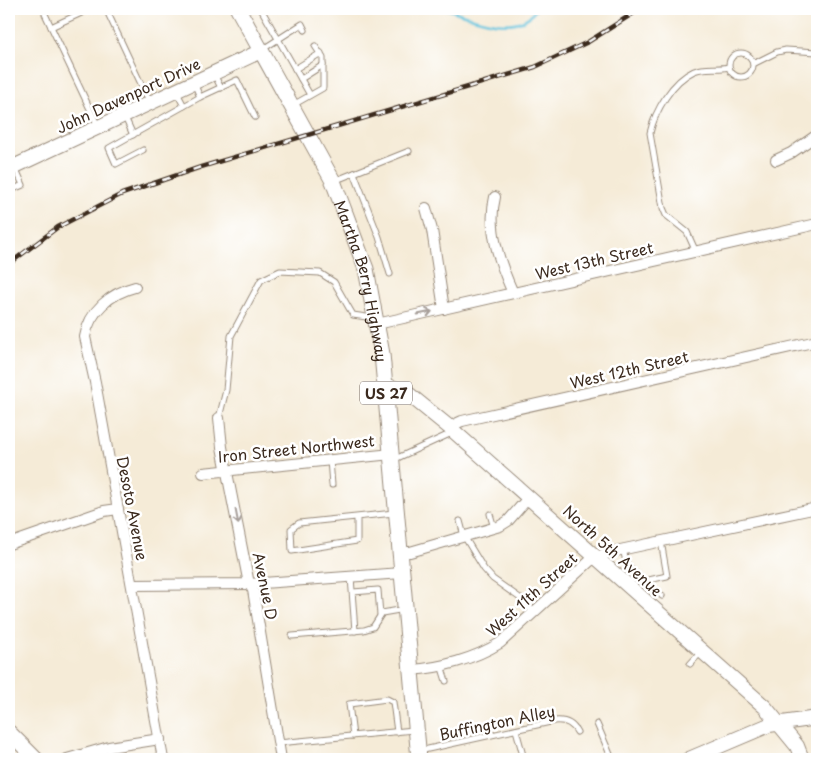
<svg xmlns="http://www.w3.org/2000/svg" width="826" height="768" viewBox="0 0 826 768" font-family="'Playpen Sans',sans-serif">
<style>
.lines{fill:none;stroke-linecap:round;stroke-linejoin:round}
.stream{stroke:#5fc3dd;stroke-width:2.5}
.lane-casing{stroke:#988a7a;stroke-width:7}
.street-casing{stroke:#988a7a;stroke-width:12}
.secondary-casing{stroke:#988a7a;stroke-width:16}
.primary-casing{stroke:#988a7a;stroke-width:17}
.lane{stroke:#fff;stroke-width:5}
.street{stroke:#fff;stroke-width:10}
.secondary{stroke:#fff;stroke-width:14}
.primary{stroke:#fff;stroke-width:15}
.rail-casing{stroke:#3b2a1e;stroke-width:4.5}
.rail{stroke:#fff;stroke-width:2.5;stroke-dasharray:8;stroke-linecap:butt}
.oneway{stroke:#a79f9a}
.labels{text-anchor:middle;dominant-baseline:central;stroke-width:5;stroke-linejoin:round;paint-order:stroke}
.shield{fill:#fff;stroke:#766a62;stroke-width:1}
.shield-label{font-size:14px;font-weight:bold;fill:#3b2a1e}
.street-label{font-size:15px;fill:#3b2a1e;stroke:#fff}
</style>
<rect width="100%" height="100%" fill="#fff"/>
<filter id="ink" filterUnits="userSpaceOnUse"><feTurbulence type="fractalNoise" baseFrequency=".02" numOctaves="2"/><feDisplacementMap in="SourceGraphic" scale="10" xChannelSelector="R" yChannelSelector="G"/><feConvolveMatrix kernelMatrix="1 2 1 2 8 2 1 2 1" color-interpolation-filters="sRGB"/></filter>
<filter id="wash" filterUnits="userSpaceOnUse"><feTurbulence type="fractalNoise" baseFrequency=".0096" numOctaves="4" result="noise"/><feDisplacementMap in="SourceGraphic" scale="20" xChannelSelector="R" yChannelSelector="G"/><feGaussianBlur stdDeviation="1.12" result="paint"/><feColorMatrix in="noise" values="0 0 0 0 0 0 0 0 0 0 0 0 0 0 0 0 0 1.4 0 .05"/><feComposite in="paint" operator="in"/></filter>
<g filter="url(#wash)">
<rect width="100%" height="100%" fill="#f5ebd7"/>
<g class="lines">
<path class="stream" d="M447,9C471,17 518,38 536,9"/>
</g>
</g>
<g filter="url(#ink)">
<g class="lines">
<defs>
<g id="lane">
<path d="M106,9L149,101"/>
<path d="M261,9L310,95"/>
<path d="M45,14L98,126"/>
<path d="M51,27L90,9"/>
<path d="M263,49L302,24L305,30"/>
<circle cx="741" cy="65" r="12"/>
<path d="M753,64L777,52L786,50L817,52"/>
<path d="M295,69L321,53"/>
<path d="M214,74L221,88"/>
<path d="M301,79L323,65"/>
<path d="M194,83L200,97"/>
<path d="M176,91L184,106"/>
<path d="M293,105L323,88V58L315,46"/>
<path d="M124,115L133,135"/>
<path d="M143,150L116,164L109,148L200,97L237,80L255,117"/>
<path d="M354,173L379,237L390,274"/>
<path d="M334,181L409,151"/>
<path d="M9,191L23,185L15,167"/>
<path d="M696,252L687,232L666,215L663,208L650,133C655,111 672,81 694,71C706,66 718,70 729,67"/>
<path d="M219,418L226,390L231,336L261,280L280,271L320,273L334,282L353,315L373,318"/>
<path d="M330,460L332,485"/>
<path d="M393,460L454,432"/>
<path d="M490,514L494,528"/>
<path d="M357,517V541L292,551L291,529L299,523L394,513"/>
<path d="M460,521L464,536L484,569L493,579L520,598L534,613"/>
<path d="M623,549L627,566L662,596"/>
<path d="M351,577L355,631"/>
<path d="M644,581L667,576L661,541"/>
<path d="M353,592L378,590L380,615"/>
<path d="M292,636L364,630L373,627L382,613L405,609"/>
<path d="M690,664L702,651"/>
<path d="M441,665L446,681"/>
<path d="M597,724L612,759"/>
<path d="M516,730L524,759"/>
<path d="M353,736L349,704L387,699L393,702L397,732"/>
<path d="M278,743L414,730"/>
<path d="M419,751L555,721C565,720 572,723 577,732"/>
<path d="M403,759L417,757"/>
</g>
<g id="street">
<path d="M776,160L791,153L817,135"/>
<path d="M495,197C487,229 500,264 513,293"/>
<path d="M426,208L432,230L444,309"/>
<path d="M135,287C111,293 89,311 85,337L95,382L163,759"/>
<path d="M377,324L817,224"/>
<path d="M219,418L222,447L249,584L253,590L281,759"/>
<path d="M449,427L462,421L817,341"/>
<path d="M203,473L392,454"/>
<path d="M9,544L104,511L118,509"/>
<path d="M401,552H410L500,526L508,521L529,497"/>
<path d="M132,585L249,584L402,573"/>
<path d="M411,670C441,668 474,659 500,643L590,561L606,553L817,508"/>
<path d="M67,759L109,747L160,739"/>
</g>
<g id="secondary">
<path d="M9,169L261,51"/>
<path d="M385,385L406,392L449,427L765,707L797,746L802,759"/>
<path d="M9,732L36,759"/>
<path d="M689,759L769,725L817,718"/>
</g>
<g id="primary">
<path id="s1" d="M238,9L333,181L366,269L382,354L419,759"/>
</g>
</defs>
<use href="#lane" class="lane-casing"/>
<use href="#street" class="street-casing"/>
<use href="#secondary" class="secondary-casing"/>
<use href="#primary" class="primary-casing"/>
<use href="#lane" class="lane"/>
<use href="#street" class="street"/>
<use href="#secondary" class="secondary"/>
<use href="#primary" class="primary"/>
<defs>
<path id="rail" d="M9,264L58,227L122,194L201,167L535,67L588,42L640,9"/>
</defs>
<use href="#rail" class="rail-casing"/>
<use href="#rail" class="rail"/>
</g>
<defs><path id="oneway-shaft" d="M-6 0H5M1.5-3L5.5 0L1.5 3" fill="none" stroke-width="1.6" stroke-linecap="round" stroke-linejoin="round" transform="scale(1.25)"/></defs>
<g class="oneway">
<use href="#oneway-shaft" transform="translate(425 313) rotate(-12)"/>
<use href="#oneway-shaft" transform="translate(237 517) rotate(79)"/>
</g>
</g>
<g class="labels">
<rect class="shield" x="360" y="381.5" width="52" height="23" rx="4"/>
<g class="shield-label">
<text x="386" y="393">US 27</text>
</g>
<g class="street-label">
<text transform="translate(128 95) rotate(-25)">John Davenport Drive</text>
<text transform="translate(594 260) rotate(-13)">West 13th Street</text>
<text stroke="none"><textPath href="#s1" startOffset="301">Martha Berry Highway</textPath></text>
<text transform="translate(629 369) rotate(-13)">West 12th Street</text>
<text transform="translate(296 448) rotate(-6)">Iron Street Northwest</text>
<text transform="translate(133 508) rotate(79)">Desoto Avenue</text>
<text transform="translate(613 550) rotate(42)">North 5th Avenue</text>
<text transform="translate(266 586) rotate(78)">Avenue D</text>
<text transform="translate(531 594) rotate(-42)">West 11th Street</text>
<text transform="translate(497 722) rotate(-12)">Buffington Alley</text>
</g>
</g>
<rect width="826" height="768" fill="none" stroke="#fff" stroke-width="30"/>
</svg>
